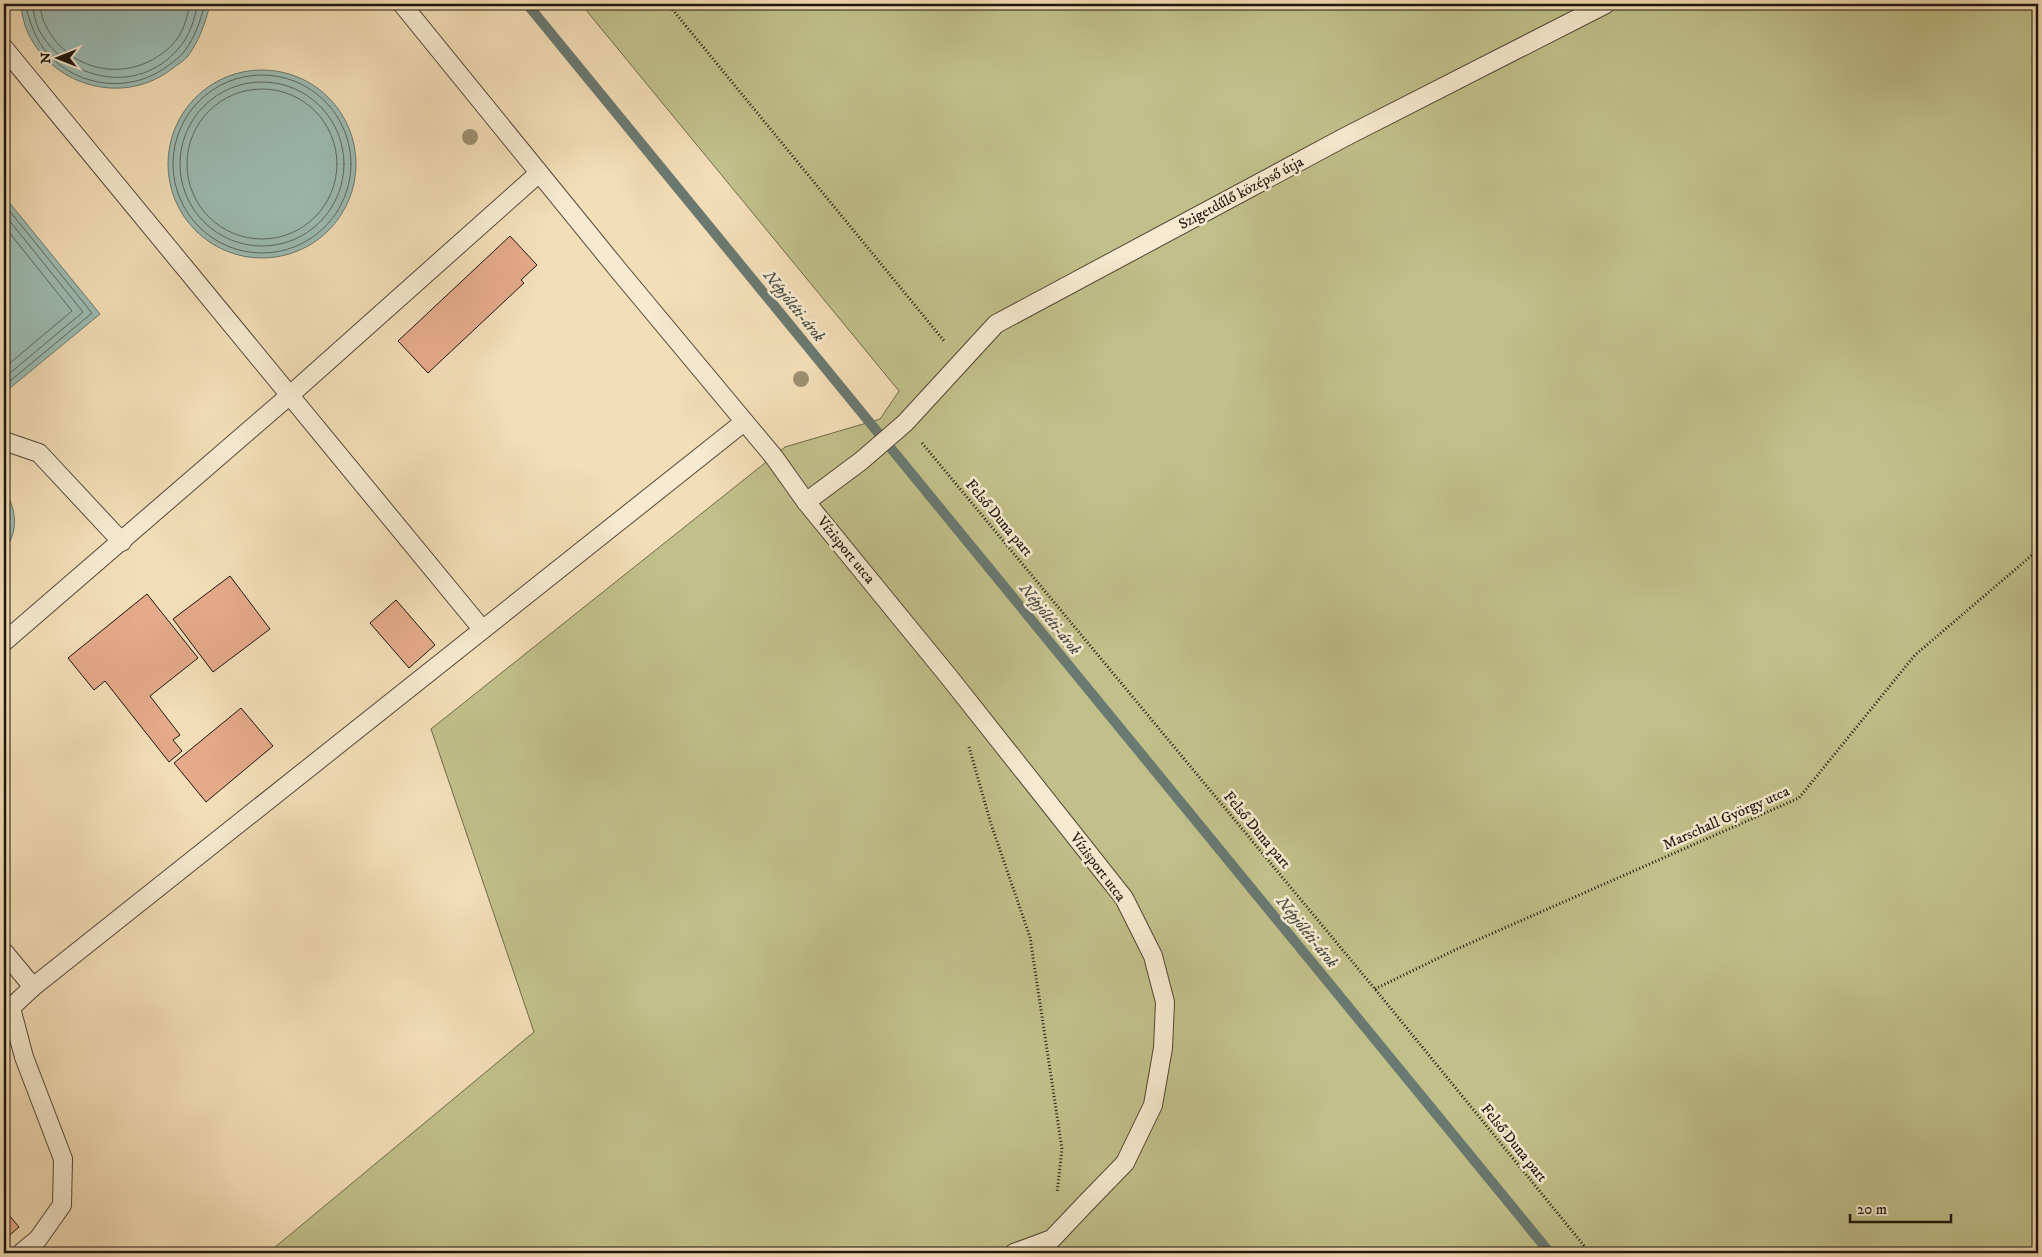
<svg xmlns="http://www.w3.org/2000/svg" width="2042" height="1257" viewBox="0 0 2042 1257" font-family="'IM FELL DW Pica',serif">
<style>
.green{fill:#c1c08a;stroke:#706a4c}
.water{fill:#9cbbb3;stroke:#6a7971}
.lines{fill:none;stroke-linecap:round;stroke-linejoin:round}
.shore{stroke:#5d6860;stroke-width:1}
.stream{stroke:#6a7971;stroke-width:10}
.building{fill:#e4aa8a;stroke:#1e150d}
.lane-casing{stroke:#534738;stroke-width:20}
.path{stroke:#1e150d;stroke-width:3;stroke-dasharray:1 2.5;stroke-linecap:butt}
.lane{stroke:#f7ead0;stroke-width:18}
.tree{fill:#9d9072}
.labels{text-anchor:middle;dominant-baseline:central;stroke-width:5;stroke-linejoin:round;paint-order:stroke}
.street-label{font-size:15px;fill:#1e150d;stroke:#f7ead0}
.water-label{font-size:16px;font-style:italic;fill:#4a4f47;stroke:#f7ead0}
</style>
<rect width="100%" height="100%" fill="#f3deb7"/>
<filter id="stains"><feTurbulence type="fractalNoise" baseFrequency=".004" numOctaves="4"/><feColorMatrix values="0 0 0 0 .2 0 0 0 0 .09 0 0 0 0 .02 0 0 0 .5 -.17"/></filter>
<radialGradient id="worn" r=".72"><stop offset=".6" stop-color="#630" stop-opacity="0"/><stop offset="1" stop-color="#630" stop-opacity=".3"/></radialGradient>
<path class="green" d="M581,4H2038V1253H268L534,1032L431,729L785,447L880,419L899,391Z"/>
<g class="water">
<path d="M20,4H210C205,24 200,39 188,56C184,61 178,64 173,68C126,106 54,88 28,33C24,25 22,13 20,4Z"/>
<circle cx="262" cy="164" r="94"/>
<path d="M4,196L100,314L4,393Z"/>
<path d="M4,490C17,508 19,532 4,551Z"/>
</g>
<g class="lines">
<g class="shore">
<path d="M25,4C30,22 35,40 49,55C80,89 134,93 169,65C174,61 180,57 184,52C195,37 200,22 205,4"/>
<path d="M32,4C34,12 35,22 39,30C67,81 138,96 178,49C190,36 194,20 198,4"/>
<path d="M39,4C41,11 42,19 46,26C71,75 133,84 172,45C183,34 187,18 190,4"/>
<circle cx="262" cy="164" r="89"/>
<circle cx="262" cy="164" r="82"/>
<circle cx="262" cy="164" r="75"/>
<path d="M4,204L92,313L4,386"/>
<path d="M4,214L83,312L4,378"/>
<path d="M4,226L72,311L4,368"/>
</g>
<path class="stream" d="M527,4L1550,1253"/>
</g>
<g class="building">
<path d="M510,236L537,265L521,280L524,283L428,373L398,341Z"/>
<path d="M230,576L270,629L213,672L173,619Z"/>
<path d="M147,594L198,658L150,696L180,735L173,740L182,751L169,762L105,681L94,690L68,658Z"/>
<path d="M396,600L435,645L409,668L370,623Z"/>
<path d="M241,708L273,746L206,802L174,763Z"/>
<path d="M4,1209L19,1227L4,1240Z"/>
</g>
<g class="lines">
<defs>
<g id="lane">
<path d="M402,4L619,271L774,457L806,502L949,677L1124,898L1153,956L1165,1002L1163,1048L1153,1105L1125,1163L1088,1201L1052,1239L1014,1253"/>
<path d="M4,48L482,629"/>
<path d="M4,441L39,453L122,542"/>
<path d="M806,502L861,461L905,423L996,324L1345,137L1606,4"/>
<path d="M4,642L290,395L539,173"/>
<path d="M4,952L33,987"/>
<path d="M11,1008L24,1057L63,1159L62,1205L38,1239L21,1253"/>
<path d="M4,1014L33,987L744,422"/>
</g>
</defs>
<use href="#lane" class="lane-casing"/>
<g class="path">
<path d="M668,4L945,342"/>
<path d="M922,443L1375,989L1590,1253"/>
<path d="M969,747L991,824L1030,937L1062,1149L1057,1193"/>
<path d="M1375,989L1457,949L1799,798L1915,655L2038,550"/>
<path d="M2029,1253L2038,1247"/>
</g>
<use href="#lane" class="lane"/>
</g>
<g class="tree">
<circle cx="470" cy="137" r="8"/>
<circle cx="801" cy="379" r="8"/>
</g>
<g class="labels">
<g class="street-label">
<text transform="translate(1241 193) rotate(-28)">Szigetdűlő középső útja</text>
<text transform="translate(999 518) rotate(50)">Felső Duna part</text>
<text transform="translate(846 550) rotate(51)">Vízisport utca</text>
<text transform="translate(1726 818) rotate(-24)">Marschall György utca</text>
<text transform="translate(1257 830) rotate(50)">Felső Duna part</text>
<text transform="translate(1098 867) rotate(53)">Vízisport utca</text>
<text transform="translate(1514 1143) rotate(51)">Felső Duna part</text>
</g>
<g class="water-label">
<text transform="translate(794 306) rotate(51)">Népjóléti-árok</text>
<text transform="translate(1050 619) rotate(51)">Népjóléti-árok</text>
<text transform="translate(1307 932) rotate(51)">Népjóléti-árok</text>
</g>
</g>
<rect width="2042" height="1257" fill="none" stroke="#f3deb7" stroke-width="20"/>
<rect x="5" y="5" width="2032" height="1247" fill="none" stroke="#1e150d" stroke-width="2.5"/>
<rect x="10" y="10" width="2022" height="1237" fill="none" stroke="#1e150d"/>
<g transform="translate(58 58) rotate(270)" stroke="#f7ead0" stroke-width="4" paint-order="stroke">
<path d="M0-4L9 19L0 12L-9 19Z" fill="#1e150d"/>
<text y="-8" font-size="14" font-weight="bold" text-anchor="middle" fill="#1e150d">N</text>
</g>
<path d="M1850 1214v8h101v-8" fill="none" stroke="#1e150d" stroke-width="2.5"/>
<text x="1857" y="1214" font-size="15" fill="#1e150d" stroke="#f7ead0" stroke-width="4" paint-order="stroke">20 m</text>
<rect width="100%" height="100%" filter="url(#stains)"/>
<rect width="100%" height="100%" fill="url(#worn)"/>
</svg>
